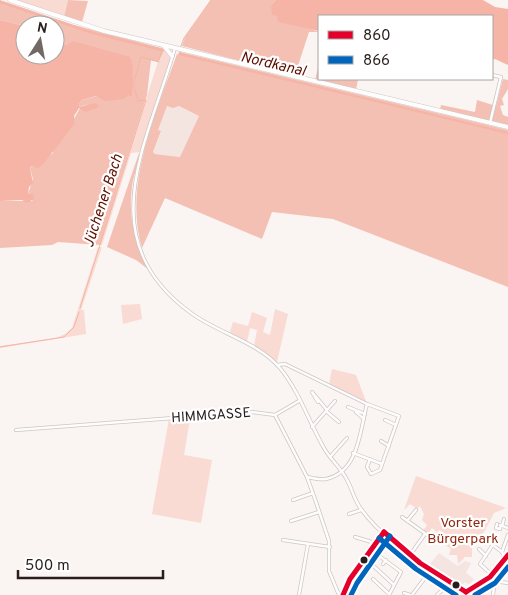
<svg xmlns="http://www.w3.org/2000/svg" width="508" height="595" viewBox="0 0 508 595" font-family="Overpass,sans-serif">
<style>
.built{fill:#f5e5e1}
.green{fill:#f9dbd3}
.forest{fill:#f4c0b4;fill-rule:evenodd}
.water{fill:#f5b4a5}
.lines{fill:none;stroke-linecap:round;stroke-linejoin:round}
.stream{stroke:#f5b4a5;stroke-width:1}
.canal{stroke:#f5b4a5;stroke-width:2.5}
.minor-casing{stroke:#cec6c3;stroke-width:4}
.major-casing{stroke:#cec6c3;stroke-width:5}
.minor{stroke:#fefdfd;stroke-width:2.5}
.major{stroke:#fefdfd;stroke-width:4}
.bus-1-casing{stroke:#fff;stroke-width:9}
.bus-2-casing{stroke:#fff;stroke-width:9}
.bus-1{stroke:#e4002b;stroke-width:5}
.bus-2{stroke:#0065bd;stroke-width:5}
.bus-dot{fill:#291e1c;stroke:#fff;stroke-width:2}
.labels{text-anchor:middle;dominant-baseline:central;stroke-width:4.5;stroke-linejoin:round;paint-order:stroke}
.street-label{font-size:14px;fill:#291e1c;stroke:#fff}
.park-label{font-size:14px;fill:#902810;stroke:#fff}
.water-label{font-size:15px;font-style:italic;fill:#5f1000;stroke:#fff}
</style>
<rect width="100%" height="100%" fill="#faf4f2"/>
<g class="built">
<path d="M167,106H179L199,116L181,157L155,154L153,152L161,132L158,130L159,126Z"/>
<path d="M439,553L458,566L465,561L471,563L466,573L474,579L469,585L465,582L461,586L428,566Z"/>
</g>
<g class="green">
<path d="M6,0L75,24L160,46L168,49L171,55L141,152L131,153L102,245H100L161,52L165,49L151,44L75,24Z"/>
<path d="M16,0H68L64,17Z"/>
<path d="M180,53L508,132V134L177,54Z"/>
<path d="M98,247H102L81,310H84L86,334L0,348V346L56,338L65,334L72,328Z"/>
<path d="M140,304L142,319L123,324L121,305Z"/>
<path d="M275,309L288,314L277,362L254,346L257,330L250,328L247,342L230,332L233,322L248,326L252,312L267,318L263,332L270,335Z"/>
<path d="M332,369L356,375L367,404L329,385Z"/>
<path d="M169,419H190L184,455L212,460L201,523L152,514Z"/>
<path d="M416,476L506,508L494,513L484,532L472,544V557H465L458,564L457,555H449L451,549L443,543L448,536L439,530L437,532L432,528L428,534L423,531L427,525L422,520L424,514L420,506L417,509L410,504L404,510Z"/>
</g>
<g class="forest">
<path d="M0,0L74,25L165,49L158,62L151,60L147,95L100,245L58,242L52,245L0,248V201H34L28,194L33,179L30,168L53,153V148L75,122L74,119L80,108L88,104L80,107L79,104L82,100L131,87L133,68L72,44L67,45L55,38V25L25,26L0,20Z"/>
<path d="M68,0L88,1L82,22L64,17Z"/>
<path d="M211,0H276L271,5L277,16L319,32H309L295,75L182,46L185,37Z"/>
<path d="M180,52L488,125L508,130V132L178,53Z"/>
<path d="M177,54L508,134V287L333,219L272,212L262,239L165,198L142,248C123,186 156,112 177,54ZM167,106L173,108L179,106L199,116L180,157L155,154L153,152L161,131L158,130Z"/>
<path d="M319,64V79H358L356,90L315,80Z"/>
<path d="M503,79L508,80V89L502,99L504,105L500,106L503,115L508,117V125L440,110L441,105L475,112L477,100L496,106Z"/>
<path d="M139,153C139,164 133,176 132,187C128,216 135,244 148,269L136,260L107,247Z"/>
</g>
<g class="water">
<path d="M276,0H483L495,7L508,9V65L495,59L492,60V16H319V31L278,22L277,16L272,15L271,5Z"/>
<path d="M0,20L25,26V55H55V38L67,45L73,41L130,57L133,68L132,97L128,95L124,99L105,101L96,96L82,100L79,104L80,107L96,103L99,107L86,112L79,108L74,116L75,123L44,163L38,168L32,166L30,168L33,183L29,187L28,194H33L34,202L32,200L27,203L22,200L0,201Z"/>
</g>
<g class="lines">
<g class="stream">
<path d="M181,46L184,38L211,0"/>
<path d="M180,54V52"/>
<path d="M159,60L162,50"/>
<path d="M223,66V65"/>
<path d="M138,100L133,85L141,57L159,62"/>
<path d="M80,308L146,100L138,101"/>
<path d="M0,347L64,337L74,327L79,312"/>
</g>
<g class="canal">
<path d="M0,2L93,33L162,50"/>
<path d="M180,54L508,133"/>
</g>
<defs>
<g id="minor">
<path d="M175,48C148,142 89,239 191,313C218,333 258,342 280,368C299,391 309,422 324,448C330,459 340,467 346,478C352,488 354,500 361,509C390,549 434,566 470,595"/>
<path d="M490,123L501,77L492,75"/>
<path d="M277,365L285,364L367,404C360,430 359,472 326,479C321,480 313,478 307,477"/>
<path d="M318,402L312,392L327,410"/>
<path d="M367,404L399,416L380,470L371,474L367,467L370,459"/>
<path d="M348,407L365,414"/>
<path d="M326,411L339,422"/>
<path d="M356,412L364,419"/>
<path d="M275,415L307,477L316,502L329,541V571L339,595"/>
<path d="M385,420L396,425"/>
<path d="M312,427L335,401"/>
<path d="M16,430L252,412L275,415L299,401"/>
<path d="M381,441L389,446"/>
<path d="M353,453L382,464"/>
<path d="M330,457L347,438"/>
<path d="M293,500L313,493"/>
<path d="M349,514L361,510"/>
<path d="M402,517L433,539L434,542"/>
<path d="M291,521L319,512"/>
<path d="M407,521L416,510"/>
<path d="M497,524L496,528L500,529L501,525"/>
<path d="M500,525L508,528"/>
<path d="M502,526L504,519"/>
<path d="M355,537L375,543"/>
<path d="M484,538L502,552"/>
<path d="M283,540L330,547"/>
<path d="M492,546L480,564L493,576L494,581L508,583"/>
<path d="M479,549L486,556"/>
<path d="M371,550L401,572L389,595"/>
<path d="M410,555L425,534"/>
<path d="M366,559L394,585"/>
<path d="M505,559L502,552L508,535"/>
<path d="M383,564L386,560"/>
<path d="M373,579L389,594"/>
<path d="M466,592L490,577L508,555"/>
<path d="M404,593L410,595"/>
<path d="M299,595L308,544"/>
<path d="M343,595L350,579L384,532"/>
<path d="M412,595L431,570"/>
<path d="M437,595L451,582"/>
<path d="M493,595L494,587"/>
</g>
<g id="major">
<path d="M10,0L104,31L508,127"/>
<path d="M164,46L172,56"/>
</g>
</defs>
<use href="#minor" class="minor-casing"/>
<use href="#major" class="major-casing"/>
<use href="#minor" class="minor"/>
<use href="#major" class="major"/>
<defs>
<g id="bus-1">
<path d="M384,532L420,563L466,592"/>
<path d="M466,592L490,577L508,555"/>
<path d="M343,595L350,579L384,532"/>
</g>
<g id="bus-2">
<path d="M379,538L416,569L456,595"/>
<path d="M351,595L357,583L390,536"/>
<path d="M475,595L495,583L508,567"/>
</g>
</defs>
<use href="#bus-1" class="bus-1-casing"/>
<use href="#bus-2" class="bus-2-casing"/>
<use href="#bus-1" class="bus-1"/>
<use href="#bus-2" class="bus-2"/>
</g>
<g class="bus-dot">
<circle cx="364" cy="560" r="4.5"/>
<circle cx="456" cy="585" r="4.5"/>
</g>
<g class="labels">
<g class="street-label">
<text transform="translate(211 416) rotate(-4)">HIMMGASSE</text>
</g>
<g class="park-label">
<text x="463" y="523">Vorster<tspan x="463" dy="16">Bürgerpark</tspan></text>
</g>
<g class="water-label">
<text transform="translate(273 65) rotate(13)">Nordkanal</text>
<text transform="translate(104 201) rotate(-72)">Jüchener Bach</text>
</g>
</g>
<rect x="318" y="15" width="175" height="65" fill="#ffffff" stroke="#a9a5a4"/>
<rect x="328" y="31" width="25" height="8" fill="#e4002b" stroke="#a9a5a4"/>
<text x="363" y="40" font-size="15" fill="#291e1c">860</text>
<rect x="328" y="56" width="25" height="8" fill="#0065bd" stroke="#a9a5a4"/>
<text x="363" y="65" font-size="15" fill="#291e1c">866</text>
<g transform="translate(40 40) rotate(11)"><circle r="24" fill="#ffffff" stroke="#a9a5a4"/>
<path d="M0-4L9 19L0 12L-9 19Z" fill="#726967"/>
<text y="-8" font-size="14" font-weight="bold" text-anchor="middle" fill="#291e1c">N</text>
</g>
<path d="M18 570v8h145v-8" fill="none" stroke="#291e1c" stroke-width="2.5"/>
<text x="25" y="570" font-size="15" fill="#291e1c" stroke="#ffffff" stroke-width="4" paint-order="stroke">500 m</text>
</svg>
